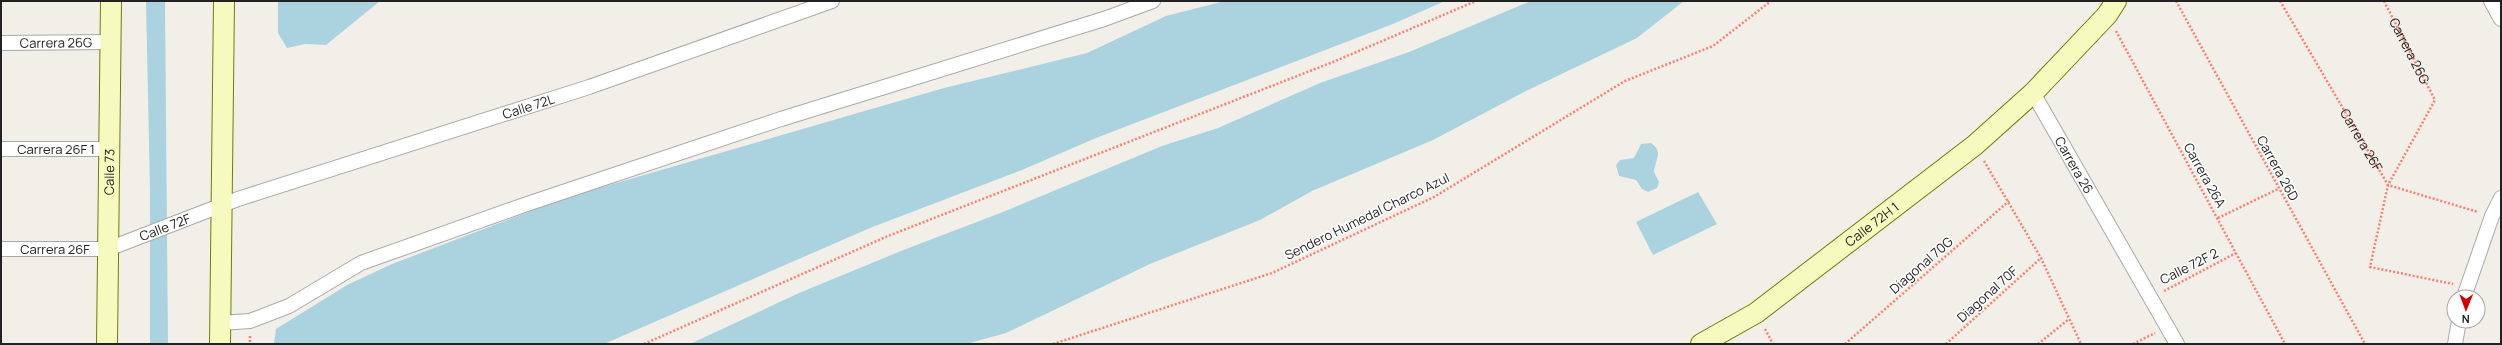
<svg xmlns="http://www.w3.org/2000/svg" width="2502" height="345" viewBox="0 0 2502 345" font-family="Manrope,sans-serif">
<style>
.water{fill:#aad3df}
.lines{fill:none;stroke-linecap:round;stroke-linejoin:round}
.street-casing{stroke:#a9a9a9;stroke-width:16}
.secondary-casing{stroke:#707d05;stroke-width:22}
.path{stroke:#fa8072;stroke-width:2.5;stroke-dasharray:2 2;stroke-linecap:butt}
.street{stroke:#fff;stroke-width:14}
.secondary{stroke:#f7fabf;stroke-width:20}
.labels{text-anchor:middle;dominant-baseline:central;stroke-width:3;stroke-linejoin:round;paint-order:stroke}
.street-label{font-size:13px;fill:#222;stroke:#fff}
</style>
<rect width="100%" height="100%" fill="#f2efe9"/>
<g class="water">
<path d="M146,1H165L168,344H150V192Z"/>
<path d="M278,1H380L326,45L305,44L287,48L278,33Z"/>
<path d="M1225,1H1445L1393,24L1096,138L1022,170L870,228L604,344H274L276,329L347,285L392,264L568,197L944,88L1087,53L1166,16Z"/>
<path d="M1531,1H1684L1637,38L1526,91L1433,140L1312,191L1260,220L1150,264L1006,333L966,344H690L799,293L906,249L1003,212L1162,146L1218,128L1320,83L1409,52Z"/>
<path d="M1651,143C1664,152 1655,160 1654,172L1659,182L1657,188L1648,192L1642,189L1636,180L1619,176L1616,165L1620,160L1634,158L1641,144Z"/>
<path d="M1698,192L1717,224L1653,255L1636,222Z"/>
</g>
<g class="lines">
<defs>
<g id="street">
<path d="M2491,1L2501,19"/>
<path id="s3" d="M1,43L111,42"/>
<path id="s4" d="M2033,93L2177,344"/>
<path id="s5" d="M1,149H111"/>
<path id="s6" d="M1,249H108L238,199L589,87L832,1"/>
<path d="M2464,297L2492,216L2501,198"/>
<path d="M221,323L250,321L289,306L361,263L527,204L781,119L1104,19L1153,1"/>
<path d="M2455,344L2459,321"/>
</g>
<g id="secondary">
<path id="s7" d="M107,344L111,1"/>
<path d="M220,344L224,1"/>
<path id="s8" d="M1701,344L1756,313L1975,145L2033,93L2107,15L2116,1"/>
</g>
</defs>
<use href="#street" class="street-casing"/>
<use href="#secondary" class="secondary-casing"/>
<g class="path">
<path d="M2176,1L2365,344"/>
<path id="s1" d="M2280,1L2388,185L2478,212"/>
<path id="s2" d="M2384,1L2435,100L2388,185L2370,267L2453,284"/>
<path d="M2116,31L2285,344"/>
<path d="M1984,161L2041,258L2081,344"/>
<path d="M2218,218L2278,189"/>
<path d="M2164,291L2236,253"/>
<path d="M1765,329L1773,344"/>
<path d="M250,336V344"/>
<path d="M644,344L888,236L1333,62L1476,1"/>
<path d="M1053,344L1272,273L1434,197L1625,81L1713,46L1771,1"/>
<path d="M1845,344L2009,201"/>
<path d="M1946,344L2041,258"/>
<path d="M2038,344L2069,319"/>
<path d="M2133,344L2155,333"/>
</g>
<use href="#street" class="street"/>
<use href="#secondary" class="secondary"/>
</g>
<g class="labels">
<g class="street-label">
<text stroke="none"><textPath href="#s3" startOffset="55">Carrera 26G</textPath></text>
<text stroke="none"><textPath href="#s2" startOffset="56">Carrera 26G</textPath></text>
<text stroke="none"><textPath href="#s6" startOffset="551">Calle 72L</textPath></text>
<text stroke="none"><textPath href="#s1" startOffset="161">Carrera 26F</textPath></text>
<text stroke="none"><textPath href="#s5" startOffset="55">Carrera 26F 1</textPath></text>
<text stroke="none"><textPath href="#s4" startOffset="83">Carrera 26</textPath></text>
<text transform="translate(2278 168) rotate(61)">Carrera 26D</text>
<text stroke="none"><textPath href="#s7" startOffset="172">Calle 73</textPath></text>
<text transform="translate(2205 175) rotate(61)">Carrera 26A</text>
<text transform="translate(1367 216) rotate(-26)">Sendero Humedal Charco Azul</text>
<text stroke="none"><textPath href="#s8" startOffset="209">Calle 72H 1</textPath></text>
<text stroke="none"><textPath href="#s6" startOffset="168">Calle 72F</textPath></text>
<text stroke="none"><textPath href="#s6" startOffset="54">Carrera 26F</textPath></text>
<text transform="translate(1921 265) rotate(-41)">Diagonal 70G</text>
<text transform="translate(2189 266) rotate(-27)">Calle 72F 2</text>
<text transform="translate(1987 294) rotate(-42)">Diagonal 70F</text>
</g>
</g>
<rect width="2502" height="345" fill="none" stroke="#222222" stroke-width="4"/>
<g transform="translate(2466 309) rotate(181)"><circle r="19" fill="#ffffff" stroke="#a7a7a7"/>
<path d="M0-3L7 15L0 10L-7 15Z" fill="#d40000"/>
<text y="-6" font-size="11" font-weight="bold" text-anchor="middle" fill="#222222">N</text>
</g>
</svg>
